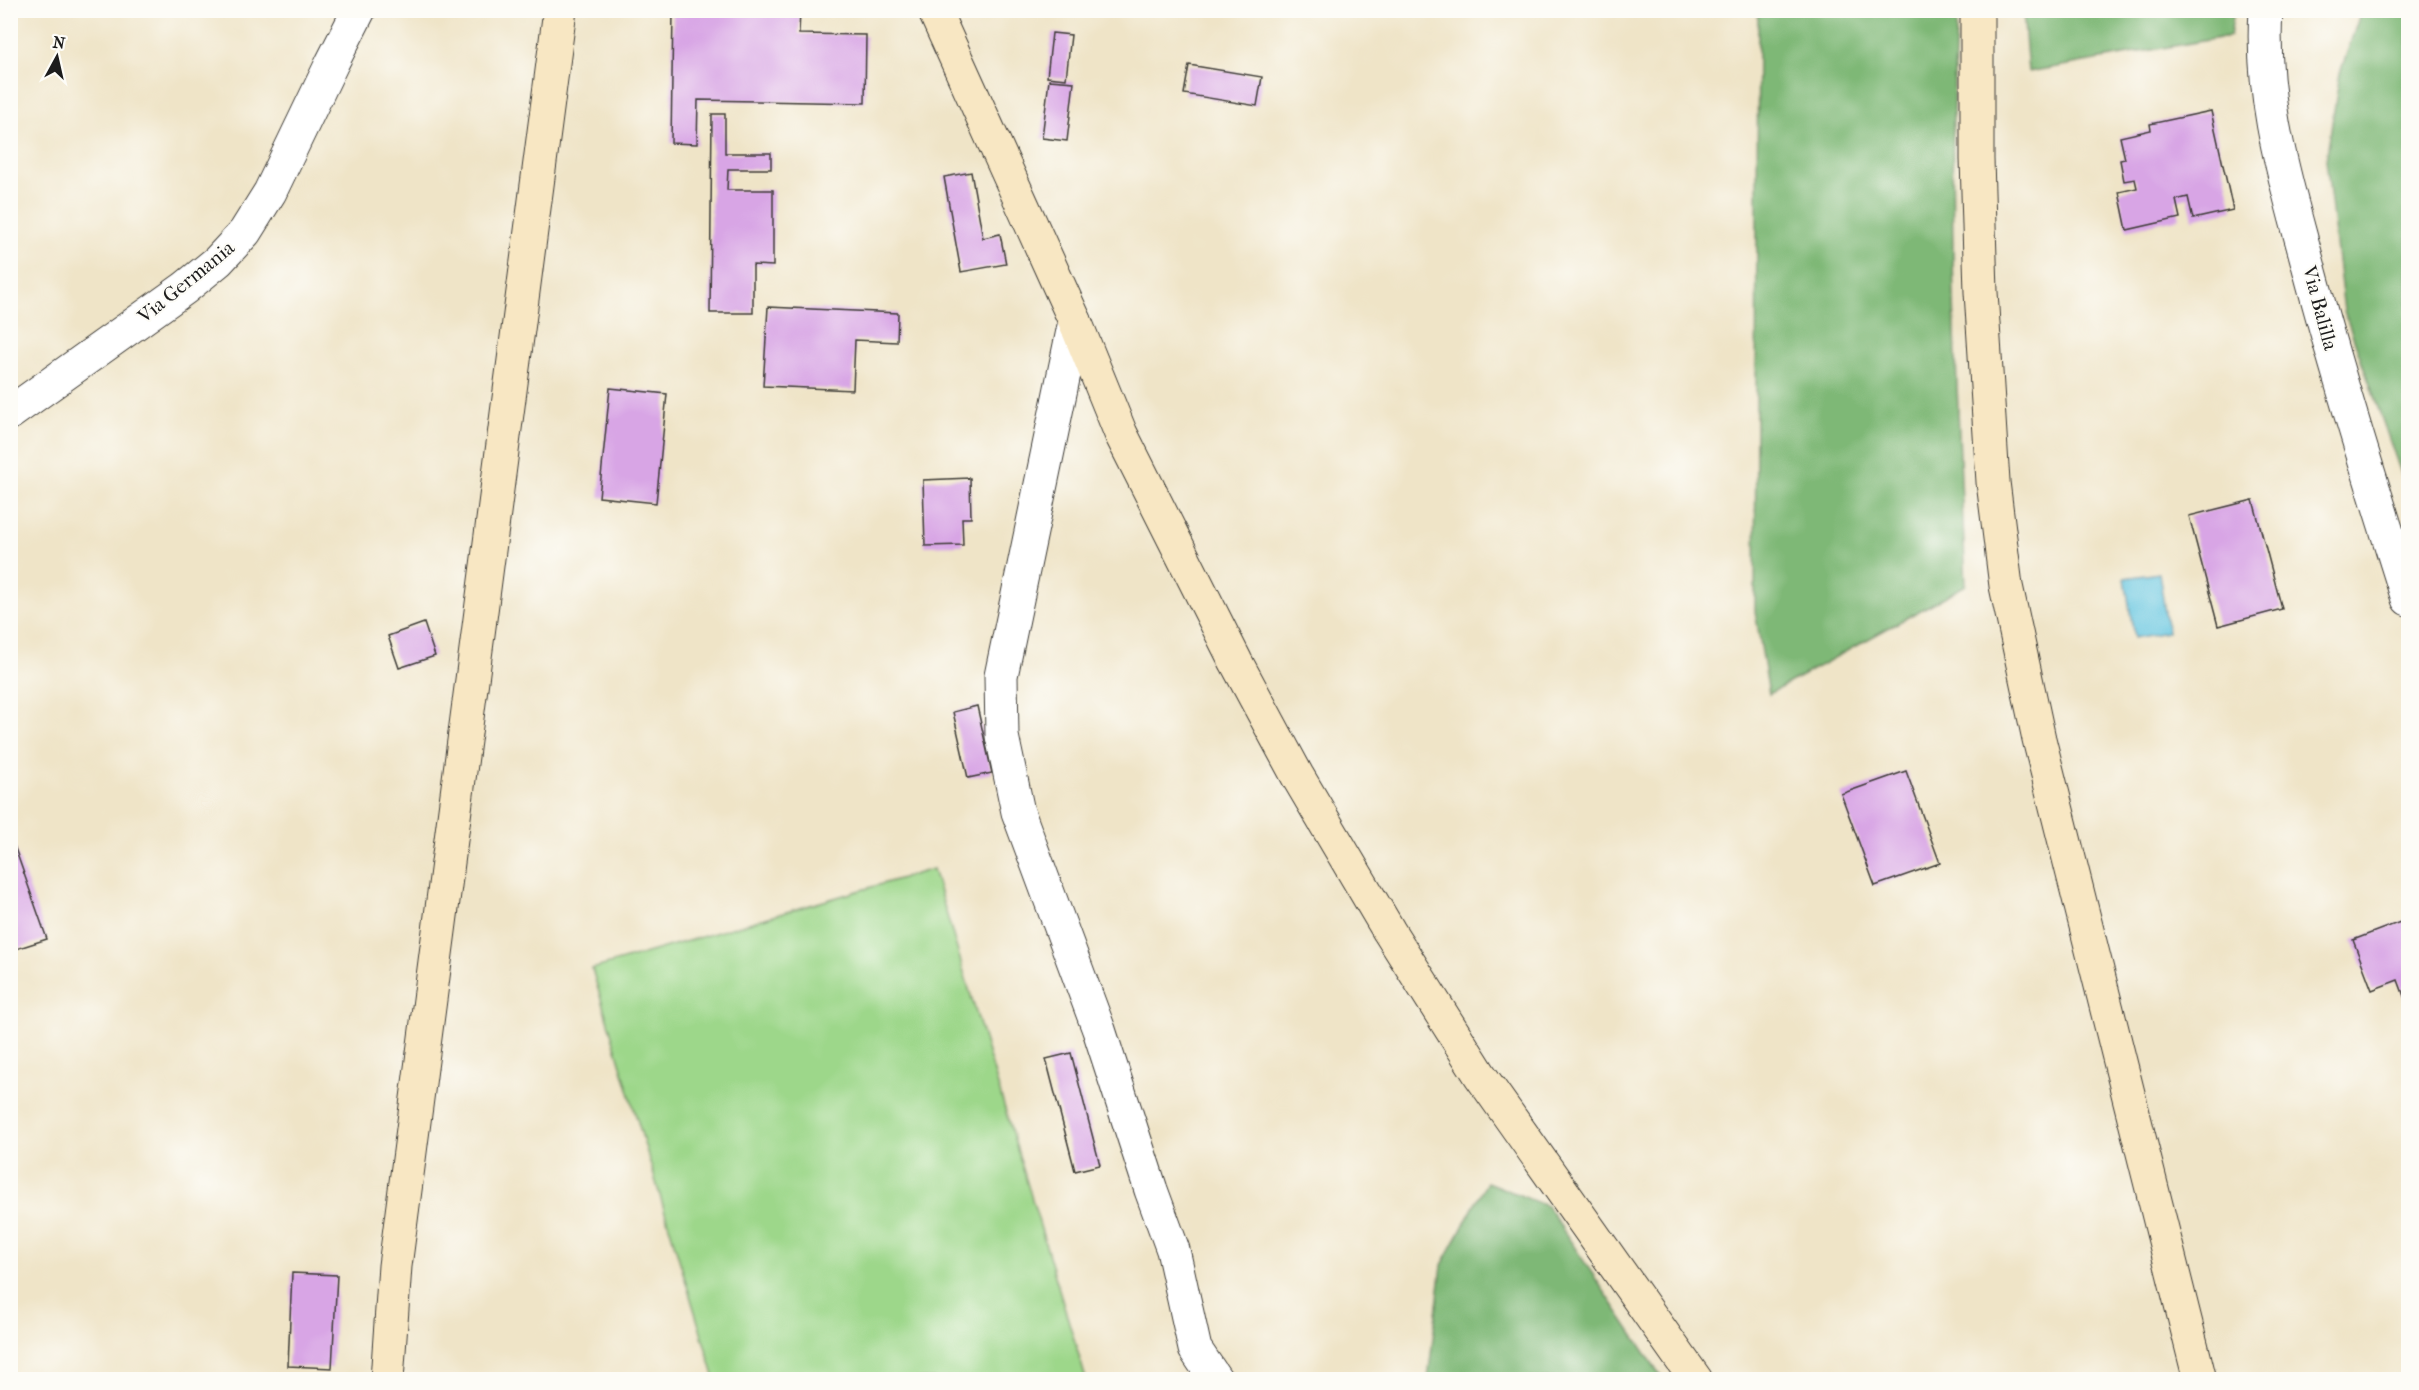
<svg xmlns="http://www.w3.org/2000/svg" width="2419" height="1390" viewBox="0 0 2419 1390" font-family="'IM FELL French Canon',serif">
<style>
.green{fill:#9dd78a;stroke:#5c7a53;stroke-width:1.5}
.forest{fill:#7eb876;stroke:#4d6a49;stroke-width:1.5}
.water{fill:#62c5e0;stroke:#3f707e;stroke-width:1.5}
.building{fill:#d8a5e5}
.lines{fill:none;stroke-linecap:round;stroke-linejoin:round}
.street-casing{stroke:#3c3a36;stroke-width:35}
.secondary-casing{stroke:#3c3a36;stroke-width:35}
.street{stroke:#fff;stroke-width:33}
.secondary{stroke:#f8e7c3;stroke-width:33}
.labels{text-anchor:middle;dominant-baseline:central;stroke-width:4.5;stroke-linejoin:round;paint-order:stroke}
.street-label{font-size:20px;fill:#1c1c1c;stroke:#fdfcf7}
</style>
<rect width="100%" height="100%" fill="#fdfcf7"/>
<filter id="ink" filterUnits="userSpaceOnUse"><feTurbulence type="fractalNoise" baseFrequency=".0167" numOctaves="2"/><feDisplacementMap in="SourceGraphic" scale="12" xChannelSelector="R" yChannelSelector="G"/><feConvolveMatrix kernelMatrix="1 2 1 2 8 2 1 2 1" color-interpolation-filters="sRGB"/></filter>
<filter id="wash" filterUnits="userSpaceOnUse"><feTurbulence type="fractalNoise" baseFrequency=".008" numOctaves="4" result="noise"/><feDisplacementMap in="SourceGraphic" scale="24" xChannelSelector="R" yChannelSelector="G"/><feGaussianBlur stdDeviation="1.35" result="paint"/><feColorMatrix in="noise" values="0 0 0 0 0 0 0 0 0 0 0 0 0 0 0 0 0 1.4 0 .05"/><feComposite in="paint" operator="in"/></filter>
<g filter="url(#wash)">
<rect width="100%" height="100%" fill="#efe4c7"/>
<path class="green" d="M933,869L1086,1379H715L592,969Z"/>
<g class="forest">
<path d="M1758,11H1957C1946,201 1957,394 1966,585L1769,694L1755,611Z"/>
<path d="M2023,11V10L2234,11L2230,36L2028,72Z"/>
<path d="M2361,11H2408V493L2344,311L2326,160L2340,73Z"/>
<path d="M1487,1182L1547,1206L1663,1379H1428L1442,1265Z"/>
</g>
<path class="water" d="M2159,573L2168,632L2134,638L2125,578Z"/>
<g id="blocks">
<g class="building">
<path d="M673,10H800L799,34L866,35L865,103L698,100L697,144L671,143Z"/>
<path d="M1052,33L1071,35L1066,79L1047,77Z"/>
<path d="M1189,65L1262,77L1257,106L1184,94Z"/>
<path d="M1049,80L1074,82L1067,141L1042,138Z"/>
<path d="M2211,111L2233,210L2193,219L2188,197L2176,200L2180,218L2127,230L2119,192L2137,188L2135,179L2124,181L2120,160L2125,159L2120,137L2151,130L2150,124Z"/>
<path d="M712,114H725V153H771V169H728L727,190H773V266L753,265V313H710Z"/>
<path d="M971,172L983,238L1000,234L1006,264L961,272L944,177Z"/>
<path d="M768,307L898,313L897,342L855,340L853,390L763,386Z"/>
<path d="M610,388L667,394L656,503L599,497Z"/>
<path d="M970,478L971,518H962L963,545L925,546L923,480Z"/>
<path d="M2253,500L2282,609L2218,626L2189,516Z"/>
<path d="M424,623L435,656L399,668L388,636Z"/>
<path d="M977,706L992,773L968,778L953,712Z"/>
<path d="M1906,771L1940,863L1875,886L1841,794Z"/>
<path d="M10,834L47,939L10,951Z"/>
<path d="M2408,919V1007L2398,980L2372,990L2353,940Z"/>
<path d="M1071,1053L1100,1165L1075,1171L1046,1059Z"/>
<path d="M292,1273L337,1275L332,1368L288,1366Z"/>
</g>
</g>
</g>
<g filter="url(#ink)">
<use href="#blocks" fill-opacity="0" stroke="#3c3a36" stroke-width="1.5"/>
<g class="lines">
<defs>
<g id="street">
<path d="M2266,10C2260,101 2285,178 2308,264C2338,377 2373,488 2408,599"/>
<path d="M1075,321L1001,676L1002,736L1018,812L1099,1030L1151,1190L1173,1250L1195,1349L1216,1380"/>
<path d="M10,413L185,288L218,261L245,232L270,192L332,63L359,10"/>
</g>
<g id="secondary">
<path d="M934,10L1075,321L1121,434L1236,662L1298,777L1389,931L1480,1075L1696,1380"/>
<path d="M1977,10V159L1981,292L1993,482L2006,586L2039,739L2200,1380"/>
<path d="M387,1380L395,1266L560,10"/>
</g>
</defs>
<use href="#street" class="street-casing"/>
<use href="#secondary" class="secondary-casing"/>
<use href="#street" class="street"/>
<use href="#secondary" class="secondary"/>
</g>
</g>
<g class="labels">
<g class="street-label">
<text transform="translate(186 282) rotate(-39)">Via Germania</text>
<text transform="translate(2320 308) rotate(75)">Via Balilla</text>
</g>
</g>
<rect width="2419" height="1390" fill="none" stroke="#fdfcf7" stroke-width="36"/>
<g transform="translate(57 57) rotate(8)" stroke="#fdfcf7" stroke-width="4.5" paint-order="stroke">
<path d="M0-4.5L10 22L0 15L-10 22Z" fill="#1c1c1c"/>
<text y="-9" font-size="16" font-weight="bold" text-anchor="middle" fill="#1c1c1c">N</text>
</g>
</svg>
